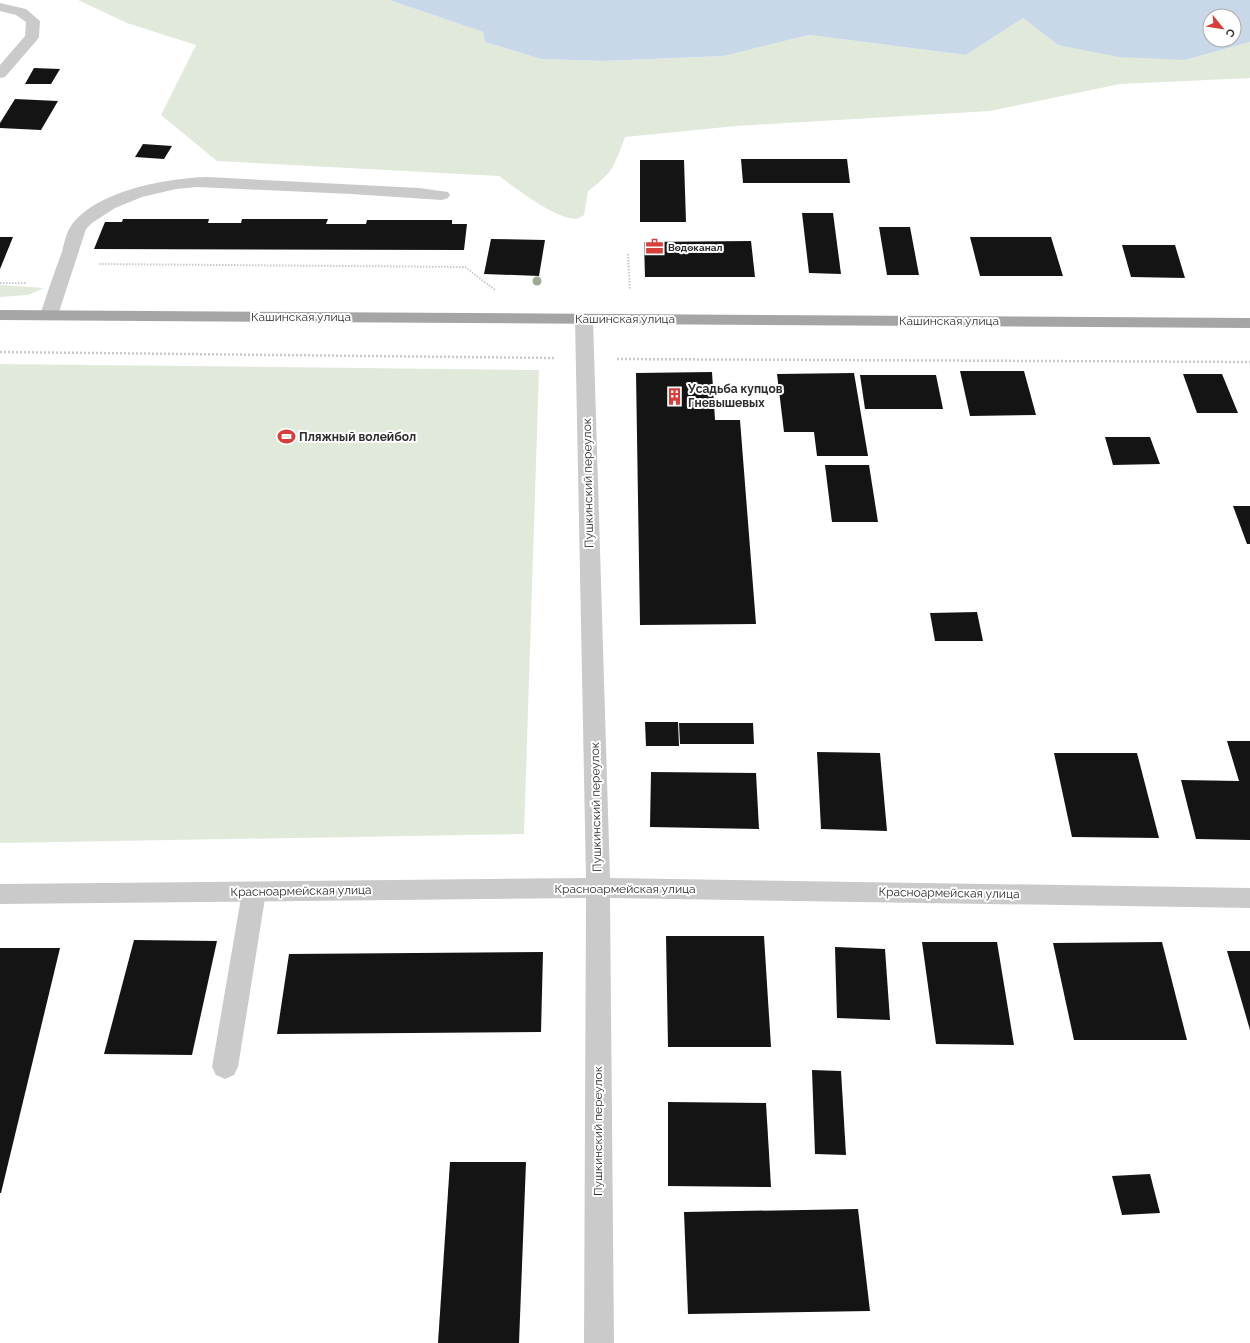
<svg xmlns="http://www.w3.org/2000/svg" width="1250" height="1343" viewBox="0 0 1250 1343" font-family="Raleway,sans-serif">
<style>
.green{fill:#e1e9db}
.water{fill:#c8d8e8;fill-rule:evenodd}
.building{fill:#141414}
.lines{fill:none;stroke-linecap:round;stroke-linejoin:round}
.path-far1{stroke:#cacaca;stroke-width:2;stroke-dasharray:1.5 1.5;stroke-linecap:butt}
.path{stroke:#cacaca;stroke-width:2.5;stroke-dasharray:2 2;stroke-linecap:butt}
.lane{fill:#cacaca;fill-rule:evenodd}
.street{fill:#cacaca;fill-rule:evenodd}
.primary{fill:#a5a5a5;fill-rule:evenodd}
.tree{fill:#9daa95}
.labels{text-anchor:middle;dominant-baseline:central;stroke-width:4;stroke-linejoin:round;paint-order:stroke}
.far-poi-label{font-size:10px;font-weight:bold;fill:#2d2d2d;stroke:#fff;text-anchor:start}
.street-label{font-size:12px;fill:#2d2d2d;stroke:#fff}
.poi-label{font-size:12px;font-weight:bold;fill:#2d2d2d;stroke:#fff;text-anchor:start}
</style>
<rect width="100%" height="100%" fill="#fff"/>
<g class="green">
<path d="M78,0H389L483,32L485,42L541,59L603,61L724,56L809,35L966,55L1023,18L1058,45L1185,60L1250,42V78L1120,84L990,111L736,126L625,137C614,166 613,173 588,191L584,215C581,217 578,219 575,219C555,218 516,189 499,176L217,161L161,115L196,45L127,23Z"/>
<path d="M0,285L44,288L28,295L0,297Z"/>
<path d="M0,364L539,370L524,834L0,843Z"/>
</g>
<path class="water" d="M389,0H1250V42L1185,60L1119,57L1058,45L1023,18L966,55L809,35L724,56L603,61L541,59L485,42L483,32ZM1210,16H1234V40H1210Z"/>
<g class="building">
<path d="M34,68L60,69L51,84H25Z"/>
<path d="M15,99L58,101L41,130L0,128V123Z"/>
<path d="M143,144L172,146L164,159L135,157Z"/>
<path d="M741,159H847L850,183H743Z"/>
<path d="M640,160H684L686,222H640Z"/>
<path d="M802,213H833L841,274L809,273Z"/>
<path d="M123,219H209L208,223H241L242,219H328L326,224H366L367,220H452V224H467L464,250L94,249L105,222H122Z"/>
<path d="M879,227H910L919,275H887Z"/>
<path d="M0,237H13L0,269Z"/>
<path d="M970,237H1051L1063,276H980Z"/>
<path d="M491,239L545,240L539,276L484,274Z"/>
<path d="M751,241L755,277H645L644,242Z"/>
<path d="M1122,245H1175L1185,278L1131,277Z"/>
<path d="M960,371H1024L1036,415L970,416Z"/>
<path d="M712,372L715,420H740L756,624L640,625L636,373Z"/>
<path d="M854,373L868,456H817L814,432H784L777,374Z"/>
<path d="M1183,374H1222L1238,413H1197Z"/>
<path d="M860,375H936L943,409H865Z"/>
<path d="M1105,437H1150L1160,464L1113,465Z"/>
<path d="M825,465H869L878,522H832Z"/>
<path d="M1233,506H1250V544H1247Z"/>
<path d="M977,612L983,641H935L930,613Z"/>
<path d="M645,722H678L679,746H646Z"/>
<path d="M679,723H753L754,744H680Z"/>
<path d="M1227,741H1250V840L1196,839L1181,780L1239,781Z"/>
<path d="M817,752L880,753L887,831L821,829Z"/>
<path d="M1054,753H1137L1159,838L1072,837Z"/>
<path d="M651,772L756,773L759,829L650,827Z"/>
<path d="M666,936H764L771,1047H668Z"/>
<path d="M134,940L217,941L192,1055L104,1054Z"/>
<path d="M922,942H997L1014,1045L936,1044Z"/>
<path d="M1162,942L1187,1040H1074L1053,943Z"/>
<path d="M835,947L885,949L890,1020L837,1018Z"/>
<path d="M0,948H60L1,1193H0Z"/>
<path d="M1227,951H1250V1030Z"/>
<path d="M543,952L541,1032L277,1034L289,954Z"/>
<path d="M812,1070L841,1071L846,1155L815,1154Z"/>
<path d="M668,1102L766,1103L771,1187L668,1186Z"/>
<path d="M450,1162H526L519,1343H438Z"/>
<path d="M1150,1174L1160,1213L1122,1215L1112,1176Z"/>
<path d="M858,1209L870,1311L688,1314L684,1212Z"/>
</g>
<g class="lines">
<g class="path-far1">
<path d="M628,254L630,290"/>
<path d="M99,264L465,267L495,290"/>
<path d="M0,283H26"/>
</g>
<g class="path">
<path d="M0,352L554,358"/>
<path d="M617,359L1250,362"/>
</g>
<g class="lane">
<path d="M207,177L419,188L448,192L450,195L448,198L442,200L351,194L197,187L176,189L142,197L115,208L92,223L86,229L58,315L55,319L49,320L43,319L40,315C47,294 54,273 62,252C64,244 66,233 71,226C95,191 167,178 207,177Z"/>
<path d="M254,882L263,885L266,892L238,1067L234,1075L225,1079L216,1075L212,1067L242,892L245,885Z"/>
</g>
<g class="street">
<path d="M0,3L26,9L40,21L39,37L37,40L5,77L0,78V65L25,36L26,22L16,15L0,11Z"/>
<path d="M584,314L590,315L593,319L610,878L1250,888V908L610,898L614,1343H584L586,898L0,904V884L586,878L575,319L578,315Z"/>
</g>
<path class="primary" d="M0,310L1250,318V328L0,320Z"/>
</g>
<circle class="tree" cx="537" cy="281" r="4.5"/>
<defs>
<symbol id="office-bare" viewBox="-9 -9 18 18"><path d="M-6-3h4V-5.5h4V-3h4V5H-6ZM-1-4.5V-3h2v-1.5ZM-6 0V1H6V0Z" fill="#d6403c" stroke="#fff" stroke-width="2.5" paint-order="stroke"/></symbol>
<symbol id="building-bare" viewBox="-9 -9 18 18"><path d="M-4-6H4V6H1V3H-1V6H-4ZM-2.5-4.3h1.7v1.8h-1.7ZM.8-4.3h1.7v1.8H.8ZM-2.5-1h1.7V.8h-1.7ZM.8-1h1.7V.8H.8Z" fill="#d6403c" stroke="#fff" stroke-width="2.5" paint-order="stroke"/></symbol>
<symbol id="stadium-bare" viewBox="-9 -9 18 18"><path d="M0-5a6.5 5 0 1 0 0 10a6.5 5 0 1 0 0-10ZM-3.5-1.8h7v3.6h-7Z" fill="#d6403c" stroke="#fff" stroke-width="2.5" paint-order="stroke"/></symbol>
</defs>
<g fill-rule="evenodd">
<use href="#office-bare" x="642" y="234" width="25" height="25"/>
<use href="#building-bare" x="662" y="384" width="25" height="25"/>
<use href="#stadium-bare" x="274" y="424" width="25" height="25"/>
</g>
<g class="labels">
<g class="far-poi-label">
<text x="668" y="247">Водоканал</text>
</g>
<g class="street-label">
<text x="301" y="317">Кашинская улица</text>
<text x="625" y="319">Кашинская улица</text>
<text x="949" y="321">Кашинская улица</text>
<text transform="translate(588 483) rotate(-91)">Пушкинский переулок</text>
<text transform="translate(596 807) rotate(-91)">Пушкинский переулок</text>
<text x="625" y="889">Красноармейская улица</text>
<text transform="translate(301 891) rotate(-1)">Красноармейская улица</text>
<text transform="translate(949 893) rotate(1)">Красноармейская улица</text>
<text transform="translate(598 1131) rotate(-90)">Пушкинский переулок</text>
</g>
<g class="poi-label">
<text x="688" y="389">Усадьба купцов<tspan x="688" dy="14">Гневышевых</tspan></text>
<text x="299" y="437">Пляжный волейбол</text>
</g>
</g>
<g transform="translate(1222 28) rotate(120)"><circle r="19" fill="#ffffff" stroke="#ababab"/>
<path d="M0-3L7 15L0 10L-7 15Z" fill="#d6403c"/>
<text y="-6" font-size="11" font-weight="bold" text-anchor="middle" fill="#2d2d2d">С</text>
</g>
</svg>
